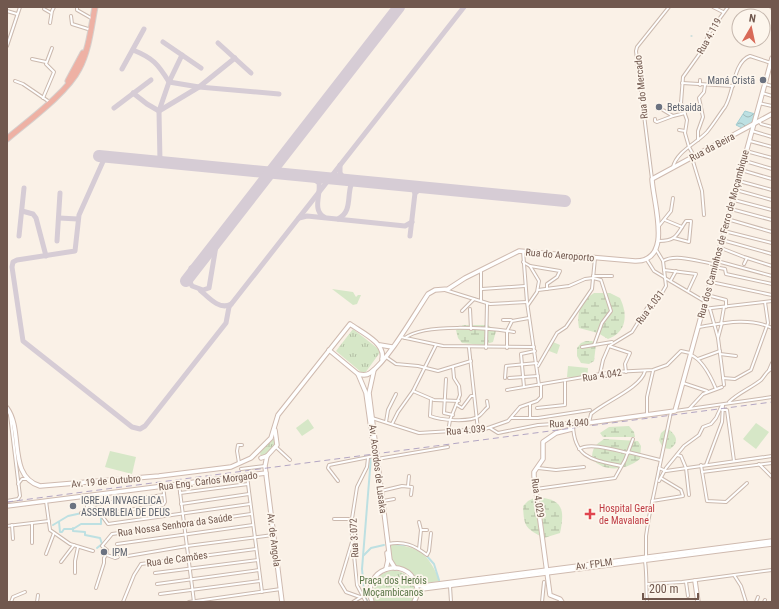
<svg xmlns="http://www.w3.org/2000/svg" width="779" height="609" viewBox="0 0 779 609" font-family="'Roboto Condensed',sans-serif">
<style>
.green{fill:#d6e7c7}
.wetland{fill:url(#wetland-marsh)}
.park{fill:url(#park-tufts)}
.water{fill:url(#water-waves);stroke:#a4cfd3}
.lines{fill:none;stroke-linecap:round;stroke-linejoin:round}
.stream{stroke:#a4cfd3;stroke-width:1}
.canal{stroke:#bde0e2;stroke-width:2}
.taxiway{stroke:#d6ccd5;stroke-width:5}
.runway{stroke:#d6ccd5;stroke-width:12}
.street-casing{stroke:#cbb9ae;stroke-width:4}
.secondary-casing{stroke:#cfbaaf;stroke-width:5.5}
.highway-casing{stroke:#d7d0cd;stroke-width:7}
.street{stroke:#fff;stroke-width:2}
.secondary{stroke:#fff;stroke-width:3.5}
.highway{stroke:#eeb1a4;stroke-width:5}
.rail{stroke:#b3a6c3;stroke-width:1;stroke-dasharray:6 4;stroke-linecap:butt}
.worship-dot{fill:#6b7280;stroke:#fdf6ed;stroke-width:1.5}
.health-dot{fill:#e0444e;stroke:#fdf6ed;stroke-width:1.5}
.labels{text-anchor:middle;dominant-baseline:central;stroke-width:3.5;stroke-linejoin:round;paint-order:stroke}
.street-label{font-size:10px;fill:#71584e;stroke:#fdf6ed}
.worship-label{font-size:10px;fill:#5b616d;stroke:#fdf6ed;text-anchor:start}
.health-label{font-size:10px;fill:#be3a42;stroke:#fdf6ed;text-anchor:start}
.park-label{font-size:10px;fill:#597647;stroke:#fdf6ed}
</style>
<defs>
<pattern id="wetland-marsh" width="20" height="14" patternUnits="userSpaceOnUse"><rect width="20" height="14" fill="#d6e7c7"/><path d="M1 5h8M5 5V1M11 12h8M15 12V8" fill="none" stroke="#b2bea4"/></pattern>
<pattern id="park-tufts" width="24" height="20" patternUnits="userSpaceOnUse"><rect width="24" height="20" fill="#d6e7c7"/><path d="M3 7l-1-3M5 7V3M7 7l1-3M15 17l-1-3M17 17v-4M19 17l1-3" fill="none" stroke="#b2bea4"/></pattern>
<pattern id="water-waves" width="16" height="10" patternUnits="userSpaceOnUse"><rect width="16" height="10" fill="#bde0e2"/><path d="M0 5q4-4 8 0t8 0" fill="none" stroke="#9eb8b9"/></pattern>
</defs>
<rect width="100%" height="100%" fill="#faf1e7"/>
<g class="green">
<path d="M332,289L353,292L356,297L358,295H361L357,304L353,305Z"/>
<path d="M553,342L560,345L557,354L549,351Z"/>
<path d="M568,366L588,368L587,380L567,377Z"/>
<path d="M308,419L314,428L302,436L296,428Z"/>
<path d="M756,423L769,432L756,449L743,439Z"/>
<path d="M110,451L136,457L132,474L105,467Z"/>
<path d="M390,544C421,547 428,554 440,581L418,584C412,570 394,566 392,561C390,556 391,549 390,544Z"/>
</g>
<g class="wetland">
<path d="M594,293H610L620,298C628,315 627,332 608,339L598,333L579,328C576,314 581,300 594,293Z"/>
<path d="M463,325H488L496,331L493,342L483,345L462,343L458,338L456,330Z"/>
<path d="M586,341H592L596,344L594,361L589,364L581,363L577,356V348L581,343Z"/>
<path d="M629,426L634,432L635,437H603L600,433L609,427Z"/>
<path d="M667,428C675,434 681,441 670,449L663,448L659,440L661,433Z"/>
<path d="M604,439L638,441L641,446L640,459C626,470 605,473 592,459C592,448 595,445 604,439Z"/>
<path d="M536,497C563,499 565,509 560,533L544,538C525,528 524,527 523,506L528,501Z"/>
</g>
<g class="park">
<path d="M353,329L381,351L365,373L361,372L336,351Z"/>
<path d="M272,439H274L276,444L267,454L261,457L260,452Z"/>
<path d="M393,570C409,572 421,586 412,602H375C366,586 377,573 393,570Z"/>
</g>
<path class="water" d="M745,111L755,114L751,125L744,129L736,125Z"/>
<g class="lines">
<g class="stream">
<path d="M715,19L716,20"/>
<path d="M691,36H692"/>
<path d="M365,595L368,602"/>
</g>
<g class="canal">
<path d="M86,512L89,510L88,505"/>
<path d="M59,522L60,532H62L64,529H73L81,524H101V514"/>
<path d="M53,525L68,516L82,513"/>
<path d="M73,528V531L85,532V535L100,538L102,544L97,548"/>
<path d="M394,544L405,545"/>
<path d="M425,554L434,564L439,580"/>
<path d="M364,555L371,548L384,545"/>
<path d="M364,590L362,569L371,457"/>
</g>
<g class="taxiway">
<path d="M163,42L201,68"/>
<path d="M218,43L251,73"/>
<path d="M133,50C153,58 158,64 169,82L199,87L279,94"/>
<path d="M122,69L144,29"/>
<path d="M133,93L147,104L159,111L199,87L235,58"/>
<path d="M114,108L151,80"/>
<path d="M105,157L79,215L75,251L17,260L13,262L12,267L23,341L132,427L140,429L145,426L226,323L229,307L464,7"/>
<path d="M160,162L159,111L169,82L182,55"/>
<path d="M340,165V173L347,183"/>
<path d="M311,177L319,183C321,194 312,210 324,217"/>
<path d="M321,178L331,176"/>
<path d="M407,186L413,189L415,193L422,188"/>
<path d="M22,211L33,214L36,218L46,256"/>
<path d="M59,218L78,219"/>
<path d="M299,218L307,216L405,226L412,222"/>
<path d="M338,219C352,212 347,197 351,185L355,182H362"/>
<path d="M19,236L24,188"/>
<path d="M410,236L415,193"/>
<path d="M57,241L60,193"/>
<path d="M200,263L191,268L188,278L192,286L203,290L209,288L217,240"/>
<path d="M200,290C208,297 220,311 231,304"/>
</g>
<g class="runway">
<path d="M99,156L565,201"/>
<path d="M186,281L399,7"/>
</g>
<defs>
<g id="street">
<path d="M77,7V10L91,18"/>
<path d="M713,7L723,12"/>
<path d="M771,7L772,8"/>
<path d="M44,9L51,13"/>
<path d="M7,11L17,14"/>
<path d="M71,16L72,24L88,29"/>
<path d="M50,23L52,11L54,7"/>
<path d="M7,46L20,7"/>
<path d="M32,59L46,62"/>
<path d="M15,81L23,84L48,101"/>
<path d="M682,83L733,86"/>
<path d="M765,84L772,86"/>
<path d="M700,85V80"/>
<path d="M762,93L772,96"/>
<path d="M43,98L54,72L46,64L52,48"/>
<path d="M759,103L772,106"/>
<path d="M673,116L685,113"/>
<path d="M655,119V121L657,122L673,116L663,110"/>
<path d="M759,121L761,124L772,127"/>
<path d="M679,130L685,131"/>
<path d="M752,131L772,137"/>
<path d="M698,140V131L703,117L699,98L704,92L705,85"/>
<path d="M750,141L772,147"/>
<path d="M746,151L772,158"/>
<path d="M694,156L689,147L685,133L687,120L681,103L683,77L703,49L709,33L728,7"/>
<path d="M692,158L702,191L704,215"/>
<path d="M745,161L772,169"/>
<path d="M673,167C677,151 697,143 707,132C713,125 719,115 725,107C734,93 733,62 750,56L771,63"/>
<path d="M741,170L772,179"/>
<path d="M652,179L636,51L637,47L669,7"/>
<path d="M739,181L772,190"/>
<path d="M736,190L772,200"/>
<path d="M734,200L772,210"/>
<path d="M731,209L772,220"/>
<path d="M727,219L772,232"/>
<path d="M665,220L682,227"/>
<path d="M658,227L671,211L673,198"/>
<path d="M724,231L772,243"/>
<path d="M722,240L772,254"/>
<path d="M659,241C677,241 677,234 686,221H691L689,242L674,238"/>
<path d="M721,248L744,257L772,266"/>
<path d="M523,251L527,302L539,385"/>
<path d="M647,260L654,271L664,277"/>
<path d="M663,261C676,253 700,262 714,264"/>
<path d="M717,261L772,276"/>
<path d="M523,262L530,266L539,281L537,292L528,305"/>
<path d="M744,264L747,258"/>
<path d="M530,266L560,271L557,277L547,284V289"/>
<path d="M714,267L725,269L726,274L772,284"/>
<path d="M664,270L696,274L688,291"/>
<path d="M481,271V301"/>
<path d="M593,276H612"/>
<path d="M665,278L704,301"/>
<path d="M671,280L676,271"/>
<path d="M711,282L772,295"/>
<path d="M482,289L525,286"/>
<path d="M445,290L490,304L527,302"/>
<path d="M538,290L569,286L585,279L593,278L601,280L611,311L602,323L594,345"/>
<path d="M707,295L726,300V307"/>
<path d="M470,309L471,329"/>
<path d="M703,309L772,301"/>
<path d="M710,309L718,338L724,385"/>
<path d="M462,311L474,299"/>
<path d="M503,320H511"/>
<path d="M721,324L724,307"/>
<path d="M699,327C723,323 749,317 772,328"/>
<path d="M401,337L443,346L534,347"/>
<path d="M405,338C424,323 490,328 514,332"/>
<path d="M718,338L722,323"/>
<path d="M609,346L630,353L625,364L626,372"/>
<path d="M582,347L612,342"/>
<path d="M469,348L478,430"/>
<path d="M486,348L487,304"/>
<path d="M507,348V331L512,321L529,318"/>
<path d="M720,354L736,356"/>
<path d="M691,355C703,360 711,377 716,389"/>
<path d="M386,357L396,364L418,366L438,371L471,361"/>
<path d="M698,359L720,351"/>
<path d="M538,366L557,333L566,327L592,289L595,258"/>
<path d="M769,370L772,363"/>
<path d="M600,374L603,360L609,346L632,332L647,308L659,298L666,286L663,261L657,251"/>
<path d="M505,378L506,366L537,363"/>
<path d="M509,378L538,376"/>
<path d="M723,378L735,379L751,370L768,323L765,302"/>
<path d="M446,379L444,413L453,415"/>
<path d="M683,383L707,391"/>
<path d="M524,387L521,354L535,351"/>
<path d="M507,390L613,372L653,370L667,365L681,351L690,353"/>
<path d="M413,391L434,400L459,401"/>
<path d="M431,399L430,416C440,420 469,423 479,416C482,414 485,409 488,407L487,401"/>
<path d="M729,402C738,393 751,388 761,380C765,376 767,370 772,369"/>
<path d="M457,405L462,408L471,396H474"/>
<path d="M537,408L565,405V382"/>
<path d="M689,409L703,394L722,387"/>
<path d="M722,410H727L734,461"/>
<path d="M675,411L772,397"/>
<path d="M647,415V397L653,371"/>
<path d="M372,418L419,433L485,429L508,421L520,407L537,401L541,397V385"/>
<path d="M511,418H538L590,410"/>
<path d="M530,418V404"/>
<path d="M386,422L388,410L396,394"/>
<path d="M589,423L591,414C604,402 641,388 645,371"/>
<path d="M392,424L398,412L413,391L436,345"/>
<path d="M490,428L498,433L538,425L570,423L573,425C574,459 594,460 621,466"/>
<path d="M448,432L450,420L460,395L459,386L454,378L453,367"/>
<path d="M276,447L290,460"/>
<path d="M579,449C590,442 615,450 628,453"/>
<path d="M628,452L660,460"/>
<path d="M677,455L681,456L686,468L689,495"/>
<path d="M377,459L448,447"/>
<path d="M239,463L237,451L238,445H242"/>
<path d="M759,464L772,477"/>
<path d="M701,465L707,501L726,502L747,483"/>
<path d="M706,465L722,422L723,405"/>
<path d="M538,468L556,470L584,467"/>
<path d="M659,468L666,471L772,456"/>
<path d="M241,469L265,466"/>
<path d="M702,472L772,463"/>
<path d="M247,476L262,592"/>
<path d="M338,481L328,468L329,465L374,456"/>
<path d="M659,481L666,468L684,446L699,435L703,427L711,424L716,418L722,405"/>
<path d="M18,484L22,479H27"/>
<path d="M179,484L194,602"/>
<path d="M408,486L409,476"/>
<path d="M536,489L615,478L625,460L633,439"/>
<path d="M381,491L402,486L412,487L411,495"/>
<path d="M180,493L248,484"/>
<path d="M7,501L18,499L20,496L10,415"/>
<path d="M46,501L50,530L70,544L93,551"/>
<path d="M383,501L394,499"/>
<path d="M652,501L683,496L681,490L661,478"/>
<path d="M181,504L249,494"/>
<path d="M89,505L97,509L108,524L250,504"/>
<path d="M89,505L164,495"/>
<path d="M81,513L87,511V496"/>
<path d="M101,514L163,505L165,502L163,486"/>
<path d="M334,519H351"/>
<path d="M419,522L421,530L419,549"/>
<path d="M12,525L13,539"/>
<path d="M7,526L49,521"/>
<path d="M421,530H427"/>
<path d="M352,542L340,582L346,592L360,597"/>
<path d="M32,543V523"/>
<path d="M117,544L253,525"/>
<path d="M388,544C404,541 414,545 427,555L429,551L431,533"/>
<path d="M46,554L54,533"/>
<path d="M107,555L115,558L118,557"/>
<path d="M128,556L187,546L273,535"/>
<path d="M646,557V536L649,517L671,412"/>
<path d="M645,561C647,575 646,588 647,602"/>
<path d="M61,562L74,545"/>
<path d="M75,573V561L78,547"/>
<path d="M155,573L258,560"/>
<path d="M734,575L741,586L746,602"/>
<path d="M686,582L688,596"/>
<path d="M157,584L259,570"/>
<path d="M648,584L682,582L772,570"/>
<path d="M450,586L451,602"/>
<path d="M96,588L104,563V558L107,554V550L102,546L112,534L251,514"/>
<path d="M160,594L260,581"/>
<path d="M11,602L13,597L25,592"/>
<path d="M37,602L38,595"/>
<path d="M123,602L134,575L141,564L256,549"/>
<path d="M189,602L281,589"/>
<path d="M353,602L369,592"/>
<path d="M366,602L357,585L351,525L357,487L367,467L368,458"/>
<path d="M542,602L544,582"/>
<path d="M756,602L758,597"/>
<path d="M764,602L765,600"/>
</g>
<g id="secondary">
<path d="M380,345L392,347"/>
<path d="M329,350L358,374C362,375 366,376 370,373C389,359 414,315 428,294L435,290L448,289L465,278L519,251L635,261C674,262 653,203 652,179L772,114"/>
<path d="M374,370L369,393L390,560L395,568"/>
<path d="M358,374L366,393L376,465"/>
<path d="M7,408C24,431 7,476 40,486L159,476L231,467L251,458L271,438L278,415L350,324C361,332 386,343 382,359"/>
<path d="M267,456L265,466L282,602"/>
<path d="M261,458L267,456L277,445L275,430"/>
<path d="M7,506L266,473"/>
<path d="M386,569L388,560L387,553"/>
<path d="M695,581L698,602"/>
<path d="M416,585L422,586L772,541"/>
<path d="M417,593L422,589L772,544"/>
<path d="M372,602C360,569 406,554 416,584C418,590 417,597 414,602"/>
<path d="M562,602L560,599L550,595L534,476V472L543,459V442L556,433L572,429L573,425L675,411L772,58"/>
</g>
<g id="highway">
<path d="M68,81L83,53"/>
<path d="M7,139C28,121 67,93 79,69C89,50 91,28 95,7"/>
</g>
</defs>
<use href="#street" class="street-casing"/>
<use href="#secondary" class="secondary-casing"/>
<use href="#highway" class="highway-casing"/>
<use href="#street" class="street"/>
<use href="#secondary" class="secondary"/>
<use href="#highway" class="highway"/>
<path class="rail" d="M7,502L772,402"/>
</g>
<g class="worship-dot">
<circle cx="763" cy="80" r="4"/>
<circle cx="659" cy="107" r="4"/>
<circle cx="73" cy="506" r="4"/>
<circle cx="104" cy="552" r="4"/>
</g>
<path class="health-dot" d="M588 508h4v4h4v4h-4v4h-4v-4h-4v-4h4z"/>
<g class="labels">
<g class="street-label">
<text transform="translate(709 36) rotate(-61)">Rua 4.119</text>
<text transform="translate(641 87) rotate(-96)">Rua do Mercado</text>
<text transform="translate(712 147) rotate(-28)">Rua da Beira</text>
<text transform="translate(723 234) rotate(-75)">Rua dos Caminhos de Ferro de Moçambique</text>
<text transform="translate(560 255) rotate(5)">Rua do Aeroporto</text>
<text transform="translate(650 307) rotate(-53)">Rua 4.031</text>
<text transform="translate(602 375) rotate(-9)">Rua 4.042</text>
<text transform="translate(569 423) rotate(-3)">Rua 4.040</text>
<text transform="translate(466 430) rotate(-5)">Rua 4.039</text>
<text transform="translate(378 469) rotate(83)">Av. Acordos de Lusaka</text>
<text transform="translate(106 481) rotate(-5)">Av. 19 de Outubro</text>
<text transform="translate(208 481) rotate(-7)">Rua Eng. Carlos Morgado</text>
<text transform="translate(538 498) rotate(81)">Rua 4.029</text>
<text transform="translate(175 525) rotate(-8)">Rua Nossa Senhora da Saúde</text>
<text transform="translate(354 538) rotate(-93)">Rua 3.072</text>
<text transform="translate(274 540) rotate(83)">Av. de Angola</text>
<text transform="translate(177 559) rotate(-8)">Rua de Camões</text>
<text transform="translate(594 564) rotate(-8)">Av. FPLM</text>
</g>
<g class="worship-label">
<text x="755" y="80" text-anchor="end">Maná Cristã</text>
<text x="667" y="107">Betsaida</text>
<text x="81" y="500">IGREJA INVAGELICA<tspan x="81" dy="12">ASSEMBLEIA DE DEUS</tspan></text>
<text x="112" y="552">IPM</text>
</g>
<g class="health-label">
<text x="599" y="508">Hospital Geral<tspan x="599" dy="12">de Mavalane</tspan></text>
</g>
<g class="park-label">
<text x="393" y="580">Praça dos Heróis<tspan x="393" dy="12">Moçambicanos</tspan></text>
</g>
</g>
<rect width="779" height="609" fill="none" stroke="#71584e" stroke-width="16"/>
<g transform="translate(751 28) rotate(9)"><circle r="19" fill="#fdf6ed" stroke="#c5b7ad"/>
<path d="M0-3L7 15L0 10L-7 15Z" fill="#d86a58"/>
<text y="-6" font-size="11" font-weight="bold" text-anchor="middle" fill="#71584e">N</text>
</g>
<path d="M643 593v6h55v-6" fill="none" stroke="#71584e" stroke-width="2"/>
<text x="649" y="593" font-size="12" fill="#71584e" stroke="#fdf6ed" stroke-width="3" paint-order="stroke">200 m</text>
</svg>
